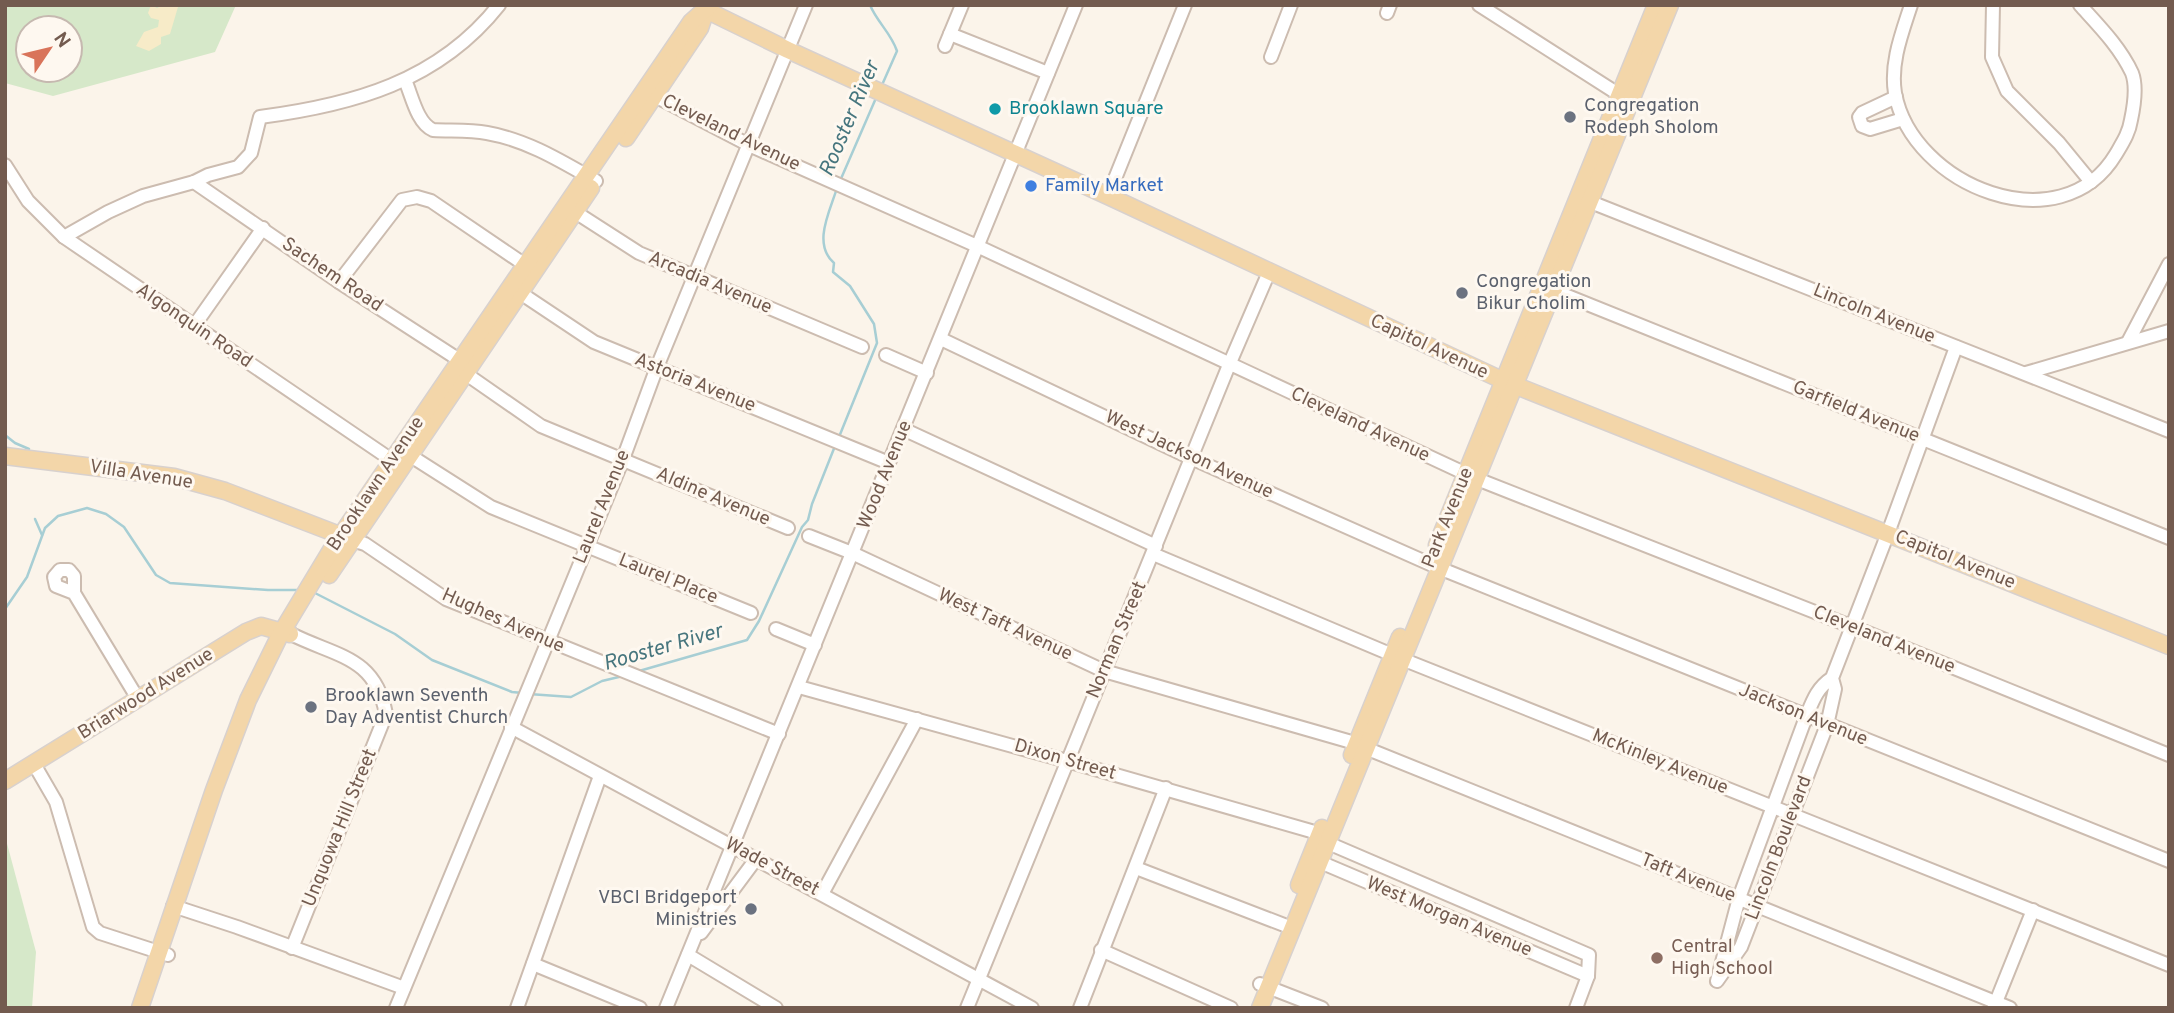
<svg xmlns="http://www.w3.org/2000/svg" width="2174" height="1013" viewBox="0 0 2174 1013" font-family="Overpass,sans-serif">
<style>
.green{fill:#d6e8c9;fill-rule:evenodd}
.sand{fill:#f7ebc8}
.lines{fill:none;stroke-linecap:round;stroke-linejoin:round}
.stream{stroke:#a7ced4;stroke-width:2.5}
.minor-casing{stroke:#ccbcb0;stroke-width:16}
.major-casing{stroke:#d8d1ce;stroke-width:19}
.minor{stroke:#fff;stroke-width:12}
.major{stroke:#f3d6a9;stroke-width:16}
.culture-dot{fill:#0f9aa8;stroke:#fef8f0;stroke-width:2.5}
.worship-dot{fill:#6b7280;stroke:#fef8f0;stroke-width:2.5}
.shop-dot{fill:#3f7fe0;stroke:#fef8f0;stroke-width:2.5}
.education-dot{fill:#8d6e63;stroke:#fef8f0;stroke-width:2.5}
.labels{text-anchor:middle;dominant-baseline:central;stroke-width:6;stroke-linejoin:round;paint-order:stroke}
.worship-label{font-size:19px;fill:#5b616d;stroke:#fef8f0;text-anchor:start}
.culture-label{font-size:19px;fill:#0d838f;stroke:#fef8f0;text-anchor:start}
.street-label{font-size:19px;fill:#735b4f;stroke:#fef8f0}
.shop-label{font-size:19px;fill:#366cbe;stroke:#fef8f0;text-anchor:start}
.education-label{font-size:19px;fill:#785e54;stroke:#fef8f0;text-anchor:start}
.water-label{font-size:21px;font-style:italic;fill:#47767e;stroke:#fef8f0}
</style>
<rect width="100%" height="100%" fill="#fbf4ea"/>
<g class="green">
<path d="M5,5H236L215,52L53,96L5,83ZM28,28H70V70H28Z"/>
<path d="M5,836L36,952L32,1008H5Z"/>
</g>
<path class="sand" d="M151,5L157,8L163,5L178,7L170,34L161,37V44L149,51L136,46L144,32L158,27L159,20L151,18L148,13Z"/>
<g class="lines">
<g class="stream">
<path d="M870,5C877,22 891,33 897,51L882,85"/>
<path d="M840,181L876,98"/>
<path d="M837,188C830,211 812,244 834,263L833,272L850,286L874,324L877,343L839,437"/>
<path d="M5,435L15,443L29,449"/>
<path d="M35,519L42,535"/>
<path d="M313,592L395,634L432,660L512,692L523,693"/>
<path d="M5,609L27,577L45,528L58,516L87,508L106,514L124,527L156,575L170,583L268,590H299"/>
<path d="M639,671L747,640L759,621L802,527L808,520L812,504L835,446"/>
<path d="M529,694L571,697L602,681L623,676"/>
</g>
<defs>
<g id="minor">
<path d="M1479,5L1626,99"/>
<path d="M1911,5C1902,33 1890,63 1895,93C1912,186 2061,246 2116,154C2123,142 2129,133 2131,120C2134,106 2137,86 2132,73C2120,47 2099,26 2080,5"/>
<path d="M1993,5L1992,57L2007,91L2059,143L2091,182"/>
<path d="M1387,13L1390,5"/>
<path d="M950,34L1048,73"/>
<path d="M945,46L962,5"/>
<path d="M1271,57L1291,5"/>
<path d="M405,80C412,96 417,123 433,130C451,131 470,130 487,133C527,140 561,161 596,181"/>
<path d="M649,93L749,145L977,246L1477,479L1858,629L2169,755"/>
<path d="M1896,97L1862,113L1859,117L1862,126L1870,129L1903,119"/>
<path d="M5,165L28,201L64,237L399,465"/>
<path d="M194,182L339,282L467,365"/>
<path d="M1108,196L1185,5"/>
<path d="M1583,199L2169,431"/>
<path d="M569,208L639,253L862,347"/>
<path d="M64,237L108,212L143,196L194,182L208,175L238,167L251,153L260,117C352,105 438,82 499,5"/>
<path d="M339,282L402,200L417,197L431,201L531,269"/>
<path d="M1545,287L2169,538"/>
<path d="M513,288L594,342L889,463"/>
<path d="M194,326L263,228"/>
<path d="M941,339L1191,458L1439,568L2169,861"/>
<path d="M2128,342L2169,264"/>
<path d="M886,355L927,373"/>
<path d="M459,369L541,426L788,528"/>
<path d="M2026,373L2169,331"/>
<path d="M903,429L1156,546"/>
<path d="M403,451L491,507L751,613"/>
<path d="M809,536L852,553L1104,671L1348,741L2010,1008"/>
<path d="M352,540L365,544L446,599L779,734"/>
<path d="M1153,554L1402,659L2169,965"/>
<path d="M74,593V576L69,570H60L54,577L56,586L74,593L138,699"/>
<path d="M776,629L815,645"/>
<path d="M291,634C337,657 375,656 386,714L292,948"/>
<path d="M1832,678L1835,689L1827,725L1741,947L1717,981L1739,898L1806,717C1813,700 1817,688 1832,678L1888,533L1956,347"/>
<path d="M799,687L1067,761L1311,831L1335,846L1589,955L1588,976L1576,1008"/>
<path d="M511,727L1032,1008"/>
<path d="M34,764L56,802L93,927L100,933L168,955"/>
<path d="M1313,859L1588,976"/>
<path d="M1136,868L1292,928"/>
<path d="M822,894L917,719"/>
<path d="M173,906L237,927L404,988"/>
<path d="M701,933L756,859"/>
<path d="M1101,950L1231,1008"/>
<path d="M688,955L776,1008"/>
<path d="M533,964L640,1008"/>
<path d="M1260,984L1322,1008"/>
<path d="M1994,1007L2033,910"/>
<path d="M396,1008L548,641L623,459L657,367L806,5"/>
<path d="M517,1008L600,776"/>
<path d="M666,1008L1076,5"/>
<path d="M967,1008L1229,365L1269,272"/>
<path d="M1080,1008L1166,788"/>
</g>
<g id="major">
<path d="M706,10L788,50L1108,196L1504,381L2169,646"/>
<path d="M626,138L700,28L706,10"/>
<path d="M5,456L174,477L225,491L350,539"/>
<path d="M1437,545L1656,5"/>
<path d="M329,575L591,188"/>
<path d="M1352,755L1400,637"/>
<path d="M5,781L246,632L261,626L290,634"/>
<path d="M1299,885L1322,828"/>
<path d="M140,1008L214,790L248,700L280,635L333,547L691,22L710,5"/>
<path d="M1260,1008L1670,5"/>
</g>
</defs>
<use href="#minor" class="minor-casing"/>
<use href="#major" class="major-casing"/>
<use href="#minor" class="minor"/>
<use href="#major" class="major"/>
</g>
<circle class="culture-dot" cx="995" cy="109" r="7"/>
<g class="worship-dot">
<circle cx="1570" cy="117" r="7"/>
<circle cx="1462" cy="293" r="7"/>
<circle cx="311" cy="707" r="7"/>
<circle cx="751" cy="909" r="7"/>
</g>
<circle class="shop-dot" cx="1031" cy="186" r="7"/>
<circle class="education-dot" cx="1657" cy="958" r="7"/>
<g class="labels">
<g class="worship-label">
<text x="1584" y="106">Congregation<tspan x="1584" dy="22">Rodeph Sholom</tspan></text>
<text x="1476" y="282">Congregation<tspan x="1476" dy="22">Bikur Cholim</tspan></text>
<text x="325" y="696">Brooklawn Seventh<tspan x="325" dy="22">Day Adventist Church</tspan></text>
<text x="737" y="898" text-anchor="end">VBCI Bridgeport<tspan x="737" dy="22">Ministries</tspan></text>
</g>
<g class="culture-label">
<text x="1009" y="109">Brooklawn Square</text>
</g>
<g class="street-label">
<text transform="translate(731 133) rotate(26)">Cleveland Avenue</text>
<text transform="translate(332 275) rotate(34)">Sachem Road</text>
<text transform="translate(710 283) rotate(23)">Arcadia Avenue</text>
<text transform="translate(1874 314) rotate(22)">Lincoln Avenue</text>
<text transform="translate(194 326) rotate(34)">Algonquin Road</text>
<text transform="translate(1429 347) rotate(25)">Capitol Avenue</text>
<text transform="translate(695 383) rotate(22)">Astoria Avenue</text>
<text transform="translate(1856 412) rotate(22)">Garfield Avenue</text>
<text transform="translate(1360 425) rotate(25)">Cleveland Avenue</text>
<text transform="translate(1189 455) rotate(25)">West Jackson Avenue</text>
<text transform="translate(141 475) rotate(9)">Villa Avenue</text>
<text transform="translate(885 475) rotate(-68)">Wood Avenue</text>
<text transform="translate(376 484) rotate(-56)">Brooklawn Avenue</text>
<text transform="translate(713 497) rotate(23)">Aldine Avenue</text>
<text transform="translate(602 507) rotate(-68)">Laurel Avenue</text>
<text transform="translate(1448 518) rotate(-68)">Park Avenue</text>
<text transform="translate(1955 560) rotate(22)">Capitol Avenue</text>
<text transform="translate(668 579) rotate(22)">Laurel Place</text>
<text transform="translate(503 621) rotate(24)">Hughes Avenue</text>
<text transform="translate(1005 625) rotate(25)">West Taft Avenue</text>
<text transform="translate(1117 640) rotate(-67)">Norman Street</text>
<text transform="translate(1884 640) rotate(22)">Cleveland Avenue</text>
<text transform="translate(146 694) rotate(-32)">Briarwood Avenue</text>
<text transform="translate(1803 715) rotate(22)">Jackson Avenue</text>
<text transform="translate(1065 760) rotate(16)">Dixon Street</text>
<text transform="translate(1660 762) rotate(22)">McKinley Avenue</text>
<text transform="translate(340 828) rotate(-68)">Unquowa Hill Street</text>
<text transform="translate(1779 848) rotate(-69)">Lincoln Boulevard</text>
<text transform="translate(772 867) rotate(28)">Wade Street</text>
<text transform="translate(1688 878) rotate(22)">Taft Avenue</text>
<text transform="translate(1449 917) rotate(23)">West Morgan Avenue</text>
</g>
<g class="shop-label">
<text x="1045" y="186">Family Market</text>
</g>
<g class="education-label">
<text x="1671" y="947">Central<tspan x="1671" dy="22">High School</tspan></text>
</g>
<g class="water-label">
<text transform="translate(850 119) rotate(-67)">Rooster River</text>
<text transform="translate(663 648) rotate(-16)">Rooster River</text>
</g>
</g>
<rect width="2174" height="1013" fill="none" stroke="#735b4f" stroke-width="14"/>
<g transform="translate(49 49) rotate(55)"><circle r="33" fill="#fef8f0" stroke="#c6b9b0" stroke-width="2"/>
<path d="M0-5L12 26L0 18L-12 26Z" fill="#d9745a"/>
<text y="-10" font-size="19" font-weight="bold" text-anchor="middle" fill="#735b4f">N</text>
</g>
</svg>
